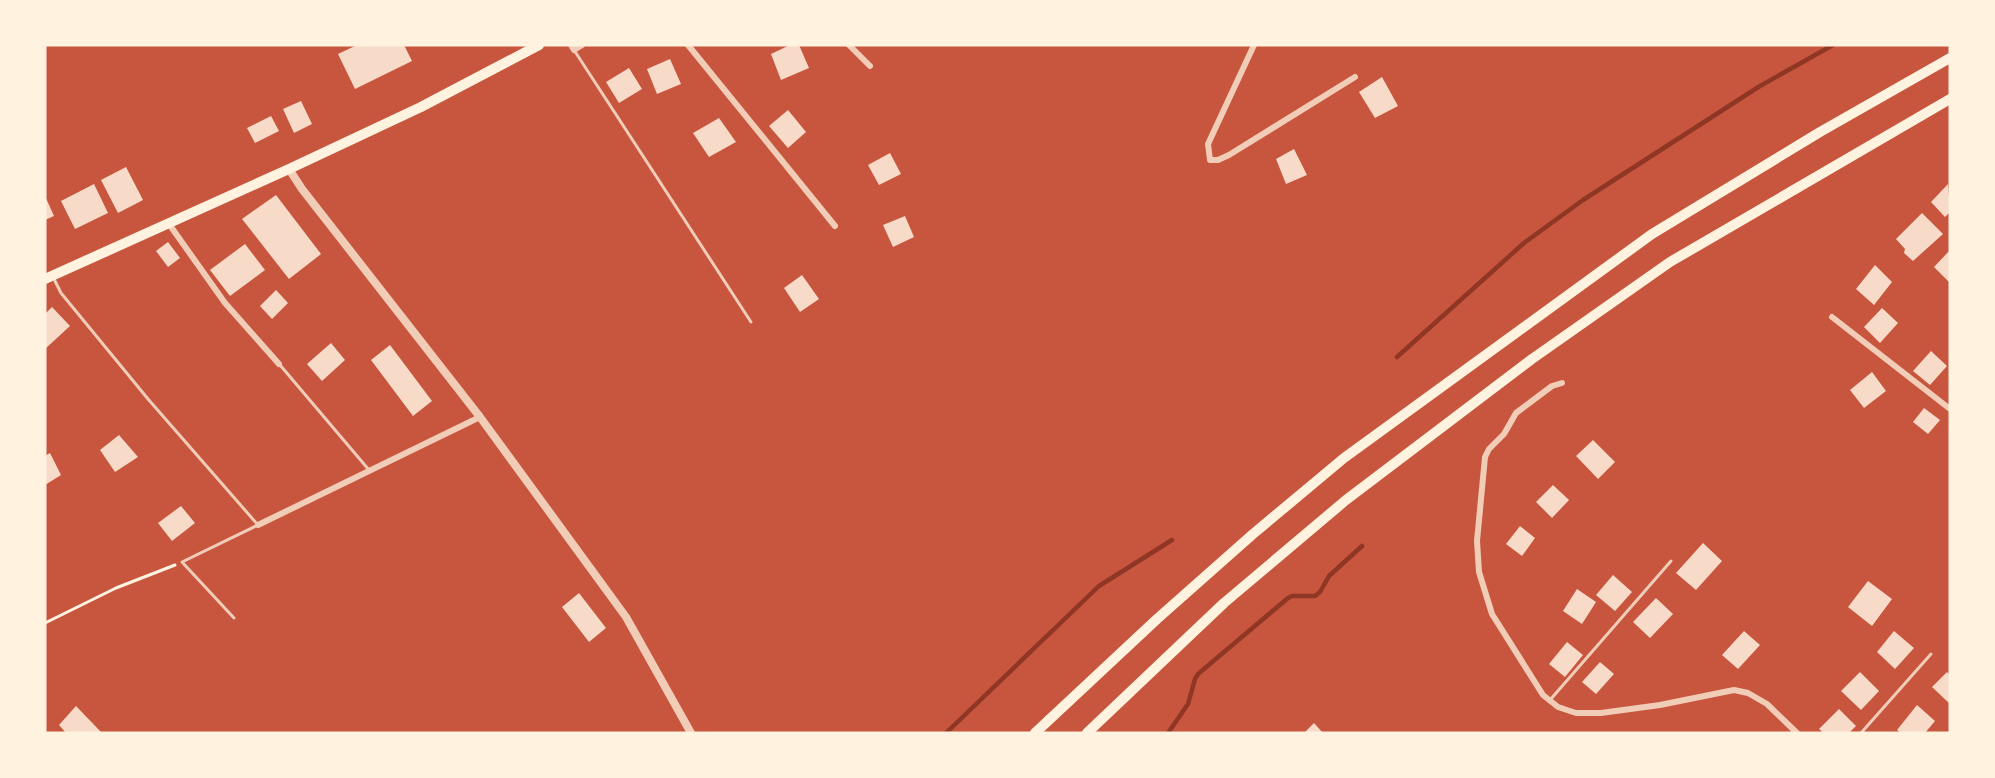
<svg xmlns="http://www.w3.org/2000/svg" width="1995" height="778" viewBox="0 0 1995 778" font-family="Commissioner,sans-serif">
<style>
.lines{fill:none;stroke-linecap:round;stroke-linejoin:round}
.stream{stroke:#8f3625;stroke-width:4.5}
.building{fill:#f7dbc8}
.path{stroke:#fff3e0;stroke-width:3}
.service{stroke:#f1ccb7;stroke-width:3}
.minor{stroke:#f1ccb7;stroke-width:6}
.tertiary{stroke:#f1ccb7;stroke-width:8}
.primary{stroke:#fff3e0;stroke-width:10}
.trunk{stroke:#fff3e0;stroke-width:10}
</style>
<rect width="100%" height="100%" fill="#c8553d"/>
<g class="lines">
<g class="stream">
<path d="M1397,357L1524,243L1583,200L1760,86L1833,45"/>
<path d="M946,733L1099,586L1172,540"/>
<path d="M1168,733L1188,704L1195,679L1198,674L1288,598L1292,596H1315L1320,592L1329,576L1362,546"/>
</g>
</g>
<g class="building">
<path d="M357,45H404L412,61L355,89L338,54Z"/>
<path d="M790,45H799L809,68L781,80L771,54Z"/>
<path d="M670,59L681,84L657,94L647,69Z"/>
<path d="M629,68L642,89L619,103L606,82Z"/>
<path d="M1382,77L1398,106L1375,118L1359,92Z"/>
<path d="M301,101L312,124L294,133L283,109Z"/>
<path d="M788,110L806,132L788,148L769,126Z"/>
<path d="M271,116L279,131L255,143L247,128Z"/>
<path d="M719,118L736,142L709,157L693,133Z"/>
<path d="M1294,149L1307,175L1286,184L1276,159Z"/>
<path d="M890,153L901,174L879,185L868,165Z"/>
<path d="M126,167L143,200L118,213L101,180Z"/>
<path d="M94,184L108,213L75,229L61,201Z"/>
<path d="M1948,184L1950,212L1945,217L1931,202Z"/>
<path d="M276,195L321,254L289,279L242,219Z"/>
<path d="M45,196L54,216L45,220Z"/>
<path d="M1922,213L1943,234L1913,261L1904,253L1905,249L1896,239Z"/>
<path d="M905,216L914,237L893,247L883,225Z"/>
<path d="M168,242L180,258L168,267L156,251Z"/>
<path d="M245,244L265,270L230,296L210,270Z"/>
<path d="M1950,250V283L1934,267Z"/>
<path d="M1875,265L1892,282L1874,305L1856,289Z"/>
<path d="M802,275L819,299L800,312L784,288Z"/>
<path d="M276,290L288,303L272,319L260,306Z"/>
<path d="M52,307L70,326L45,349V314Z"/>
<path d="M1882,308L1898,323L1880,343L1864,327Z"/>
<path d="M331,343L345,360L322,381L307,364Z"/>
<path d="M390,345L432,401L413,416L371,360Z"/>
<path d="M1931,351L1947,366L1930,385L1913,371Z"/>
<path d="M1872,372L1886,391L1864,408L1850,390Z"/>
<path d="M1924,408L1940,420L1928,434L1913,422Z"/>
<path d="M119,435L138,457L115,472L100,450Z"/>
<path d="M1593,440L1615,462L1598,479L1576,456Z"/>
<path d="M50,453L61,475L45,485V456Z"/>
<path d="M1553,485L1569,500L1552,518L1536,502Z"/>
<path d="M181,506L195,523L172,541L158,523Z"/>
<path d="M1520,526L1535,538L1522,556L1506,544Z"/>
<path d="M1703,543L1722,561L1696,590L1676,573Z"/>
<path d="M1613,575L1632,592L1615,611L1596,595Z"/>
<path d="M1868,581L1892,599L1872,626L1848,607Z"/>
<path d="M1577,589L1596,602L1582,624L1563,611Z"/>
<path d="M579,593L606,628L589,642L562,607Z"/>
<path d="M1656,598L1673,614L1650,638L1633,622Z"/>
<path d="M1744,631L1760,645L1738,669L1722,655Z"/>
<path d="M1894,631L1914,648L1895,669L1877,652Z"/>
<path d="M1567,642L1583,655L1565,677L1549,664Z"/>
<path d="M1600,662L1614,674L1596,694L1582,682Z"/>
<path d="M1860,672L1879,691L1861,710L1841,691Z"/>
<path d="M1947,672L1950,675V704L1932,687Z"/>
<path d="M1917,705L1935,721L1925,733H1901L1897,730Z"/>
<path d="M76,706L101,732L100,733H66L59,725Z"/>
<path d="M1839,709L1856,726L1849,733H1824L1819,729Z"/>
<path d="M1314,723L1323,733H1304Z"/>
</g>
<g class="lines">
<path class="path" d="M45,623L116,588L175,565"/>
<g class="service">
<path d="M574,50L751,322"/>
<path d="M54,279L61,293L148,399L258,525L182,562L234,618"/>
<path d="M280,365L369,470"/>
<path d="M1550,700L1671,561"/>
<path d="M1861,733L1931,654"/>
</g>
<g class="minor">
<path d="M571,45L574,50L582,45"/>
<path d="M688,45L835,226"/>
<path d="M849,45L870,66"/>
<path d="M1254,45L1208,144L1210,160H1218L1229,155L1355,77"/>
<path d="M169,224L225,303L279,364"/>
<path d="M1832,317L1950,409"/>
<path d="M1562,383L1552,386L1516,413L1504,434L1489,449L1485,457L1477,541L1479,572L1492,614L1543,695L1558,707L1576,713H1601L1660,705L1734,690L1748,693L1767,704L1797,733"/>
<path d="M258,525L480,417"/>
</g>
<path class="tertiary" d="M289,169L302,189L480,417L626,617L691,733"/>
<path class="primary" d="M45,279L289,169L421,107L539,45"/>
<g class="trunk">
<path d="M1035,733L1157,619L1253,534L1344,458L1652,234L1820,132L1950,58"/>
<path d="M1087,733L1224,603L1346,500L1532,359L1670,262L1950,99"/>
</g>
</g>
<rect width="1995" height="778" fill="none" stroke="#fff3e0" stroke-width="93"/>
</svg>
